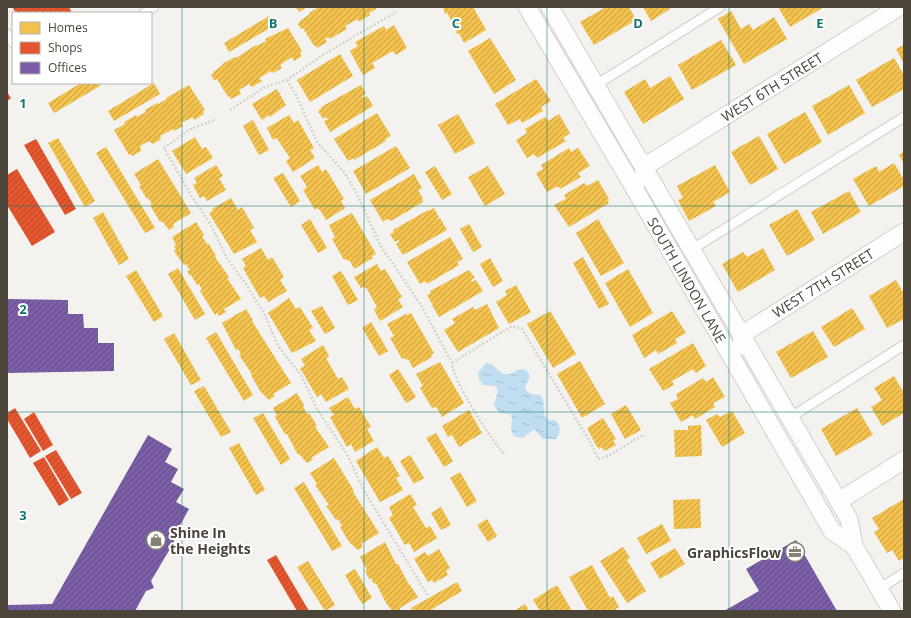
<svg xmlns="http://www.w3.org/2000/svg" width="911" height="618" viewBox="0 0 911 618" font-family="'Open Sans',sans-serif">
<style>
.water{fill:url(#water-ripples)}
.homes{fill:url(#homes-hatch)}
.shops{fill:url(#shops-hatch)}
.offices{fill:url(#offices-hatch)}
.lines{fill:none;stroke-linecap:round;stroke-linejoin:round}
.lane-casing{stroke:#d2d0cb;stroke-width:11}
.street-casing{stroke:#d2d0cb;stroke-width:19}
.path{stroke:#d3d2cc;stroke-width:2.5;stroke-dasharray:2 2;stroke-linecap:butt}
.lane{stroke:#fdfdfc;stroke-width:9}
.street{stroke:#fdfdfc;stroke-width:17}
.grid{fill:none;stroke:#0f766e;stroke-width:1;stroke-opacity:0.55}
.labels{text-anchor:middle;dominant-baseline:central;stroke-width:4;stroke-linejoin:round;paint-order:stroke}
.street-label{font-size:14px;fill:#4b4439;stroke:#fff}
.poi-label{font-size:14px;font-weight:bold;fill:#4b4439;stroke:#fff;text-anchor:start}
.grid-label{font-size:13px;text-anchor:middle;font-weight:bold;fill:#0f766e;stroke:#fff;stroke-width:4;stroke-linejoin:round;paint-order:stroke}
</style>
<defs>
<pattern id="water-ripples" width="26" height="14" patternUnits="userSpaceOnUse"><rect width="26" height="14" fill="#c0ddf1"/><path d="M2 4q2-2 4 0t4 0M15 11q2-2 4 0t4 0" fill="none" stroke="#a6bfcf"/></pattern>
<pattern id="homes-hatch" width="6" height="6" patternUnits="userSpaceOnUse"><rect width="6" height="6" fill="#f2c14e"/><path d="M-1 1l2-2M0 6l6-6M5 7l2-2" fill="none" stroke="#c69e42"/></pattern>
<pattern id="shops-hatch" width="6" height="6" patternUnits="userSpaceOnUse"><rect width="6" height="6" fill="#e4572e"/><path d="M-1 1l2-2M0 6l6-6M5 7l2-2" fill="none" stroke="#bb4a28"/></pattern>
<pattern id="offices-hatch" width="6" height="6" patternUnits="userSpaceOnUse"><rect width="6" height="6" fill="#7b5ea7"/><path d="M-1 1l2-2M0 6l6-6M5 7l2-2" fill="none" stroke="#624c82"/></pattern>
</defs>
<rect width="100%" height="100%" fill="#f4f2ee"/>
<path class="water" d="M486,363C496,364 497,372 505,374C513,376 517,366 526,370L530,376L525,387C528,396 534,393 541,396C547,406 540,414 549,420H555C561,425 561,433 556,439H543L535,430C525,433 527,441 514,436C508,426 514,423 511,414L499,413L494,405L498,390L495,386L483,385L479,379L478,373Z"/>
<g class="homes">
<path d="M296,7H307L299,12Z"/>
<path d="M319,7H379L369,13L370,15L359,22L358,19L345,26L347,29L330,39L329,37L325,39L327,42L317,48L315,45L314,46L303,28L301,29L298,24L300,22V21L310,14L309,13Z"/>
<path d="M443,7H473L486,30L464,43L459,33L457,34L455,32L457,31L447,13L445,14Z"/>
<path d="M606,7H629L636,20L594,45L580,22Z"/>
<path d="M643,7H669L670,9L651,21Z"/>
<path d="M778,7H824L790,27Z"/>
<path d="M731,11L741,29L749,24L753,30L774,17L787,39L744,64L718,19Z"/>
<path d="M269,16L275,25L229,52L224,43Z"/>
<path d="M394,25L407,48L396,55L393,51L372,63L375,68L363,75L350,51L358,46L355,42L384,26L386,30Z"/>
<path d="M288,28L302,51L300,53L302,56L294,61L292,57L280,65L282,68L273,73L271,71L259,78L262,81L252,87L249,84L239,90L241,94L231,99L229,96L228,97L217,79L214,80L211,75L214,73L213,72L223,65L222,64L235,57L236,58L256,45L257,46L266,41L265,39Z"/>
<path d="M490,38L516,80L494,94L468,51Z"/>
<path d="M721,40L736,65L692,90L678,65Z"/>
<path d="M904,45V64L896,49Z"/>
<path d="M340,54L353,76L310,102L297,80Z"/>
<path d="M894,58L904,75V89L872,107L856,80Z"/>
<path d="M670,76L684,99L643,124L624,92L645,79L650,88Z"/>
<path d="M536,79L551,101L541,107L543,111L522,123L520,119L508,125L495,104Z"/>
<path d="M81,83H99L100,86L54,113L48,103Z"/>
<path d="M154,83L160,94L114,121L108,111Z"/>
<path d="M189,85L205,110L203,111L204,114L194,120L193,117L181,123L183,126L174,131L173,129L160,136L161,139L153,144L149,141L140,146L141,151L132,156L130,154L129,155L114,130L125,124L124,122L136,115L137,117L146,112L145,110L157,103L158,104L167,99L166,98Z"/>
<path d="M361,85L366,94L362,96L363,98L367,96L373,106L330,132L324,121L328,119L326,117L323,119L318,111L321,109V107Z"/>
<path d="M849,85L865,113L828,135L812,106Z"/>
<path d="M277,89L286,105L270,117L269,115L262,120L252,104Z"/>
<path d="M805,112L822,142L784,164L767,134Z"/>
<path d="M377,113L391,136L385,139L386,141L354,160L353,158L348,161L334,139Z"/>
<path d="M458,114L475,143L455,154L438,125Z"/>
<path d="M559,114L570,133L563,138L566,141L537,158L534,154L527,158L516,140L527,133L525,129L545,117L548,121Z"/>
<path d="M289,115L294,123L298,120L314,148L310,150L315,158L293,172L286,161L290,158L278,140L276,138L273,140L267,128Z"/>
<path d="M253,120L269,150L259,155L243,126Z"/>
<path d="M759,136L778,169L750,185L731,152Z"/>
<path d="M195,137L202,149L206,147L213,158L186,174L172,151Z"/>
<path d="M58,138L95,201L85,207L48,143Z"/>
<path d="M396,146L410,168L366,194L353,171Z"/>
<path d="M106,147L155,228L145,233L96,153Z"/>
<path d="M569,148L571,152L578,148L590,166L578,173L581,177L560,189L559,187H556L547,192L536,173L543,169L541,165Z"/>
<path d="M904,152V164L899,155Z"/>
<path d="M158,159L191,213L173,224L174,227L169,230L162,221L160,222L150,205L152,204L148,198L147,199L139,186L141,185L134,174Z"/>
<path d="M894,163L904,180V186L869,206L853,179L876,166L879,172Z"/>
<path d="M216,165L223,176L219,178L226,190L207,201L204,196L200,198L193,185L197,183L194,178Z"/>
<path d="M318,165L322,172L326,169L344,199L341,201L345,208L326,220L320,210L317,208L315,210L303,190L307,187L300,176Z"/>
<path d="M715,165L730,192L713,202L716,206L689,221L678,200L683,198L677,186Z"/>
<path d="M435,166L452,194L442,200L425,172Z"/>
<path d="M488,166L505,194L485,206L468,177Z"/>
<path d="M283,173L300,201L291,207L273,178Z"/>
<path d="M414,174L422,188L418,190L423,199L422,200L423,202L391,221L387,219L383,222L370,200Z"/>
<path d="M598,180L609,199L607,200L609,203L569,227L554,205L566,199L564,195L584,183L587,186Z"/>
<path d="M849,191L861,212L823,234L811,212Z"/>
<path d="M231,198L238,210L242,207L254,228L250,230L257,242L234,254L209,213L213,211L212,209Z"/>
<path d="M434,208L439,217L436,220L440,218L447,230L403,255L396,244L399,242V240L395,242L390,234L394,232L393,230L428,210L429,211Z"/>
<path d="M797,209L815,240L787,256L769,225Z"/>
<path d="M103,212L129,259L119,265L93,218Z"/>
<path d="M352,213L376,254L372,256L373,258L354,269L350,261H348L346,259L344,260L332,239L335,237L329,225Z"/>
<path d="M310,219L327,248L318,253L301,225Z"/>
<path d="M598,219L624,263L601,276L576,233Z"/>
<path d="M196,222L204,235L202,236L207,244H209L216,256L215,257L229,277L227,278L241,299L224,309L226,312L219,316L217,313L215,315L200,291L202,290L199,284L197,285L191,275L190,276L187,271L190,270L186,264L184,265L174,251L176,250L174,246L176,245L172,237Z"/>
<path d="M469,224L482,247L473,252L460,229Z"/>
<path d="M450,237L463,259L457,262L459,265L427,284L426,281L420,284L407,262Z"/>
<path d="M261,248L268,260L272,257L284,277L280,280L287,291L268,302L264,296L260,298L243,268L246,266L242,259Z"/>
<path d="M763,248L775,270L738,292L722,264L743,252L747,257Z"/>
<path d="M583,257L609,304L599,309L573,263Z"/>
<path d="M490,258L503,281L493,287L480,264Z"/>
<path d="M377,264L381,271L385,269L402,297L398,300L403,307L380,321L374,310L377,307L367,289L364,287L361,288L354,277Z"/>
<path d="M178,268L205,314L195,320L168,274Z"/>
<path d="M628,269L653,313L630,327L605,283Z"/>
<path d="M136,270L163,316L154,322L126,276Z"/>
<path d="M469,270L475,278L471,280L472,282L476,280L483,291L439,317L432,305L435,303L432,304L427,295L431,293L430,291Z"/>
<path d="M341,271L358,300L348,305L332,276Z"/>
<path d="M896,280L904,294V319L887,328L869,296Z"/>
<path d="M516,285L531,312L509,324L496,302L507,295L505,291Z"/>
<path d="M289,298L296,309L300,307L313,328L309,330L316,341L292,353L268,313Z"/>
<path d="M487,304L499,328L458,352L444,330L455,323L452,319L473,307L475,310Z"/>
<path d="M322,306L335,328L325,334L311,311Z"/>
<path d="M852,308L865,329L834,347L821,327Z"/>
<path d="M246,309L253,320L252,321L291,383L273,394L275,396L269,400L260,391L251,375L252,374L239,355L241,354L238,349L236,350L222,323Z"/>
<path d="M550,311L576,354L553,368L527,324Z"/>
<path d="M672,311L686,333L675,339L677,343L658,354L656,350L644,358L632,335Z"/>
<path d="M411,313L434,353L431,355L432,357L413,368L408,359L406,360L405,358L402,359L390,338L394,336L387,324L406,314L407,315Z"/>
<path d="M371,322L388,351L379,356L362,328Z"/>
<path d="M813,331L828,357L791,378L776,352Z"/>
<path d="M216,332L253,395L244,401L206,338Z"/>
<path d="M174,333L201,380L191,385L164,339Z"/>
<path d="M693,343L706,366L696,373L693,369L672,381L674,385L663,391L649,369Z"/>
<path d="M323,345L329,356L326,358L338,379L342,377L349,389L326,402L321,394L317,397L300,368L305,366L301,359Z"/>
<path d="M580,361L605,404L582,418L557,374Z"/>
<path d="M440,362L464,403L442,417L437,408L434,407L432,408L420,388L423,386L416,374Z"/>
<path d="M398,369L416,397L406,403L389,375Z"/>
<path d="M894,376L904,393V413L882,426L871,407L882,400L874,388Z"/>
<path d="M713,377L725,397L713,403L715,407L695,419L693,415L681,422L670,403L678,399L676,394L703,378L706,382Z"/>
<path d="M204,386L231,432L221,437L194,391Z"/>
<path d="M297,393L304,405L303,406L307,414L309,413L317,426L315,427L329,447L311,458L313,460L307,463L299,454L298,455L287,434H285L276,419L275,416L277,415L273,408Z"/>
<path d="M348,397L355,409L359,407L371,427L367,429L374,441L355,452L351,444L347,447L330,417L334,415L329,408Z"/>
<path d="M626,405L641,430L625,439L611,414Z"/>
<path d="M857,408L873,435L836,456L821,429Z"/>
<path d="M469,410L482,433L459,447L452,435L448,437L442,426Z"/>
<path d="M732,411L745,433L722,447L706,420L717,414L720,417Z"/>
<path d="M263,413L290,459L281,465L253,418Z"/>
<path d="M603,418L616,439L613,441L616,445L604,451L602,447L599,449L596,445L587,428Z"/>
<path d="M701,425L702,456L675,457L674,430H688V426Z"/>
<path d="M436,433L453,461L444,467L426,438Z"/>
<path d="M239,443L265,490L256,495L229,448Z"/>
<path d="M377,447L384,458L388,456L400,476L396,478L403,490L380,502L356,461Z"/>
<path d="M410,455L424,478L414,484L400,461Z"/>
<path d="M334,458L354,491L353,492L379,533L361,544L363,547L358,550L349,542L340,527L342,526L338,519L336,520L329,510L326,506L329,505L315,485L317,484L310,473Z"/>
<path d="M460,472L477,501L467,507L450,478Z"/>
<path d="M304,482L342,546L332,551L294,488Z"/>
<path d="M410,494L417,505L413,507L426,528L430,526L437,538L414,552L409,543L405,545L389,518L393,515L389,507Z"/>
<path d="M700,499L701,528L674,529L673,500Z"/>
<path d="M904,499V558L899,561L892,550L887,553L874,532L879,529L872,518Z"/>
<path d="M441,507L451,525L441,530L431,513Z"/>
<path d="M487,519L497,536L488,542L477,525Z"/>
<path d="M662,524L671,541L646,554L637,538Z"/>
<path d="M385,542L396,564H398L409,585H410L418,597L400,608V611H392L388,605H387L376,583L374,584L371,578L369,579L365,571L367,570L360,557Z"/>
<path d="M623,547L630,558L627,560L646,591L627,603L600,561Z"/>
<path d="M675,548L685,564L660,579L650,563Z"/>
<path d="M439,549L450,568L446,571L448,575L434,583L432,580L428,582L414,559L425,552L428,556Z"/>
<path d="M308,561L335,605L325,611L297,567Z"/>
<path d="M592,565L610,598L613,596L619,607L613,611H588L569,577Z"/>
<path d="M355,569L372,598L362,604L345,575Z"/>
<path d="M457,582L462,591L429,611H413L411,608Z"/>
<path d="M557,585L572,611H540L533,600Z"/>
<path d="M525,604L529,611H514Z"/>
</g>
<g class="shops">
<path d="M12,7H69L72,13H16Z"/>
<path d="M7,92L11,98L7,101Z"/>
<path d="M36,139L76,209L65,215L24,145Z"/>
<path d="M17,169L55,232L32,246L7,205V175Z"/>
<path d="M15,408L41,451L30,458L7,419V413Z"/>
<path d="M34,412L53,445L43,451L24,419Z"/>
<path d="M56,450L82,493L71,499L45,456Z"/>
<path d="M44,457L69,500L59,506L33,463Z"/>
<path d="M276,555L309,611H297L267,560Z"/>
</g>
<g class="offices">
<path d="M7,299L68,300V314H83L84,328H98V343H114V371L7,373Z"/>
<path d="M148,435L172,449L165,462L178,469L171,482L184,489L176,502L189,509L173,538L174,542L151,581L154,588L146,591L135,611H7V605L52,604Z"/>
<path d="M796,540L837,611H724L759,591L746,569Z"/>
</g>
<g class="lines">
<defs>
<g id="lane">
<path d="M144,13L154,7"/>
<path d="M7,34L13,43"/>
<path d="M596,85L720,7"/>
<path d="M691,250L904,117"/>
<path d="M791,417L904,345"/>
<path d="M879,589L904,573"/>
</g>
<g id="street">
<path d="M527,7L633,186L832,531L854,546"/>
<path d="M550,7L849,519L854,546L892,611"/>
<path d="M644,178V167L899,7"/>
<path d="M742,346L741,335L904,232"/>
<path d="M839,501L904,460"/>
</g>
</defs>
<use href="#lane" class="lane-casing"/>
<use href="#street" class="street-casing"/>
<g class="path">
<path d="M287,80L296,95L317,142L344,172L357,194L380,245L421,305L452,363C453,381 491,440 505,455"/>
<path d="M230,110L265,87L287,80L324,54L396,12"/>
<path d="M214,120L189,130L164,148L192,197L211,225L227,258L246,284L265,315L278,346L301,375L317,409L347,454L363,489L428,596"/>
<path d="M452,363L512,326L522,329L593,447L598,459C612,457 630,440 645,435"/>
</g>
<use href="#lane" class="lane"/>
<use href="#street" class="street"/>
</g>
<path class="grid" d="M182,7V611M364,7V611M547,7V611M729,7V611M7,206H904M7,412H904"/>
<defs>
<symbol id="shop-ring" viewBox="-11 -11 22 22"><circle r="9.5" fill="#fff" stroke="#868178" stroke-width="1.5"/><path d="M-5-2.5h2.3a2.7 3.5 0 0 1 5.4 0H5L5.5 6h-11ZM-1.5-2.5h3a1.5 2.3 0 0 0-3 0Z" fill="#868178"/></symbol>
<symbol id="office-ring" viewBox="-11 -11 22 22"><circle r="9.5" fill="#fff" stroke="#868178" stroke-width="1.5"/><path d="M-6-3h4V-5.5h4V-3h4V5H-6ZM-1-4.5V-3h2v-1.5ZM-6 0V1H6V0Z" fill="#868178"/></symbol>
</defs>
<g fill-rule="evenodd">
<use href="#shop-ring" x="145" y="529" width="22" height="22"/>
<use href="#office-ring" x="784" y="541" width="22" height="22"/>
</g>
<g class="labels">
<g class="street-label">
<text transform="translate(772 87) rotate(-32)">WEST 6TH STREET</text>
<text transform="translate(687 280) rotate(60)">SOUTH LINDON LANE</text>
<text transform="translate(823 283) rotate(-32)">WEST 7TH STREET</text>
</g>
<g class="poi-label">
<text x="170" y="532">Shine In<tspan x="170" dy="16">the Heights</tspan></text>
<text x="781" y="552" text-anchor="end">GraphicsFlow</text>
</g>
</g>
<g class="grid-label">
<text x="273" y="28">B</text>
<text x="456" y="28">C</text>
<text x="638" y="28">D</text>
<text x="820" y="28">E</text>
<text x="23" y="108">1</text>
<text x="23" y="314">2</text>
<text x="23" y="520">3</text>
</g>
<rect width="911" height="618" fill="none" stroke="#4b4439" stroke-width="16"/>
<rect x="12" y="12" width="140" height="72" fill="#ffffff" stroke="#b7b4b0"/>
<rect x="20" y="22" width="20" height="12" fill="#f2c14e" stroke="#b7b4b0"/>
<text x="48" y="32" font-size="12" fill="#4b4439">Homes</text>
<rect x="20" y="42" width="20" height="12" fill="#e4572e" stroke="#b7b4b0"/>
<text x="48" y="52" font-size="12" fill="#4b4439">Shops</text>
<rect x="20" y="62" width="20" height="12" fill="#7b5ea7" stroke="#b7b4b0"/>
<text x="48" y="72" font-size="12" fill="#4b4439">Offices</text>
</svg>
